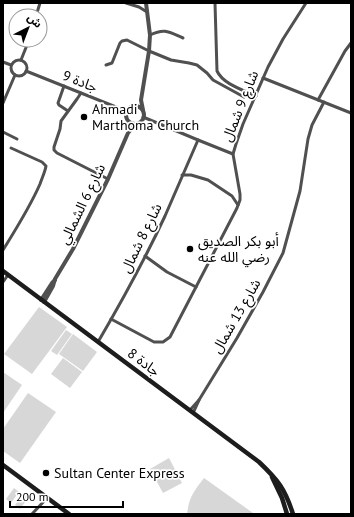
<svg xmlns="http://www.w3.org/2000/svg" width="354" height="517" viewBox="0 0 354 517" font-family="'PT Sans','Noto Sans Arabic',sans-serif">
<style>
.green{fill:#d7d7d7}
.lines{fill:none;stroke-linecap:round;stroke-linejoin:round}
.minor{stroke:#505050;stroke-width:3}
.tertiary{stroke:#505050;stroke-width:4}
.secondary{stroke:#1d1d1d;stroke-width:4.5}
.poi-dot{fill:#000;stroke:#fff;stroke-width:1.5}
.labels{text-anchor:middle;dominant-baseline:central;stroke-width:3.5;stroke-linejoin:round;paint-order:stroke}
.street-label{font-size:14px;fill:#000;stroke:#fff}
.poi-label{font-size:14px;fill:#000;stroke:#fff;text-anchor:start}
</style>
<rect width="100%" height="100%" fill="#fff"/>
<g class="green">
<path d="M39,307L67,327L32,374L4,354Z"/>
<path d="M66,330L72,334L57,355L51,351Z"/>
<path d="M73,334L97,352L83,371L59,354Z"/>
<path d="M63,358L82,372L70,388L51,374Z"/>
<path d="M3,372L22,385L3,413Z"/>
<path d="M28,393L56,412L20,463L3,451V429Z"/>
<path d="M169,458L182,483L163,493L150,469Z"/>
<path d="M204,478L253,513L252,514H187C189,497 194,491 204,478Z"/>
<path d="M14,488L19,492L11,503L6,499Z"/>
<path d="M23,494L28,498L20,509L15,505Z"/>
</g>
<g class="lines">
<g class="minor">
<path d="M126,3L139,7L147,12"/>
<path d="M215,3L217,71C223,84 243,90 256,96"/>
<path d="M36,16L40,3"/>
<path d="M150,35C165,28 169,32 183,38"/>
<path d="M21,60L29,40"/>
<circle cx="19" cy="68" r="8"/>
<path d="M3,62L11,65"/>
<path d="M106,65L112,63L120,43L122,41L127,40L149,51L171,60L189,63L197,65L207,73L213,80L244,97"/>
<path d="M26,71L126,111"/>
<path d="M263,78L351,113"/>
<path d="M64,86L58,103L59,105L68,111"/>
<path d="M81,93L77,99L61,121L60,129L54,147V150L57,153L108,179"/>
<path d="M318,100L345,51L351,43"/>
<path d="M3,103L15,75"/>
<path d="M143,117L198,140L233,154"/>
<path d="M3,132L17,139"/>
<path d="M182,175H191L208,180L232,196L238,205"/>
<path d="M3,250C16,229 30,207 40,184C42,178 45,172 46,166L42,162L11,148"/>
<path d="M145,256L167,272L196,287"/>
<path d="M3,282L8,275"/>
<path d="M111,319L154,342H163L170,337L237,208L240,200V194L233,154L236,144L243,124L268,67L283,39L306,3"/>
<path d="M98,342C122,301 145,259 165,216C176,191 187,165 198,140"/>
<path d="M190,410L199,400"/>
<path d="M193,413L199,400L237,338L263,292L283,253L300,191L308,139L312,125L324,102"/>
<path d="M32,514L47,498"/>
</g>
<g class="tertiary">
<circle cx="135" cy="115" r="9"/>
<path d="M143,110L141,100L149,51L150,35L146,3"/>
<path d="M41,300L52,283L55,280"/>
<path d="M44,302L53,286L55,279L73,249L108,179L128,133L135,124"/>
</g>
<g class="secondary">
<path d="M3,271L259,462C278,480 285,489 293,514"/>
<path d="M3,465L69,514"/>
<path d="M272,477L282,498L287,514"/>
</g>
</g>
<g class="poi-dot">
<circle cx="84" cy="117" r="4"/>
<circle cx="190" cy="249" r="4"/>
<circle cx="46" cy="473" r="4"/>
</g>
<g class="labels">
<g class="street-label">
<text transform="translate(80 81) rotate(21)">جادة 9</text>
<text transform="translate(240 106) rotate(-68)">شارع 9 شمال</text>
<text transform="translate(82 204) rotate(-64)">شارع 6 الشمالي</text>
<text transform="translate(141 238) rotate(-64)">شارع 8 شمال</text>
<text transform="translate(236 316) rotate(-60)">شارع 13 شمال</text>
<text transform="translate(144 362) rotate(37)">جادة 8</text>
</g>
<g class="poi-label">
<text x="92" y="109">Ahmadi<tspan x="92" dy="16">Marthoma Church</tspan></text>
<text x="198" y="241">أبو بكر الصديق<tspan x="198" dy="16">رضي الله عنه</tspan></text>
<text x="54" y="473">Sultan Center Express</text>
</g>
</g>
<rect width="354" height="517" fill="none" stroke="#000000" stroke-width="8"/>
<g transform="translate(28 28) rotate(42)"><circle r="19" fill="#ffffff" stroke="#999999"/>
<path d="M0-3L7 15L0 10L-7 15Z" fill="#000000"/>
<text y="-6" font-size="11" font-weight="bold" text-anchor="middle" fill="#000000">ش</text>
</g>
<path d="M10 501v6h113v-6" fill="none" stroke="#000000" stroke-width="2"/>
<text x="16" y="501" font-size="12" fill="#000000" stroke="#ffffff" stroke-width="3" paint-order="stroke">200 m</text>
</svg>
